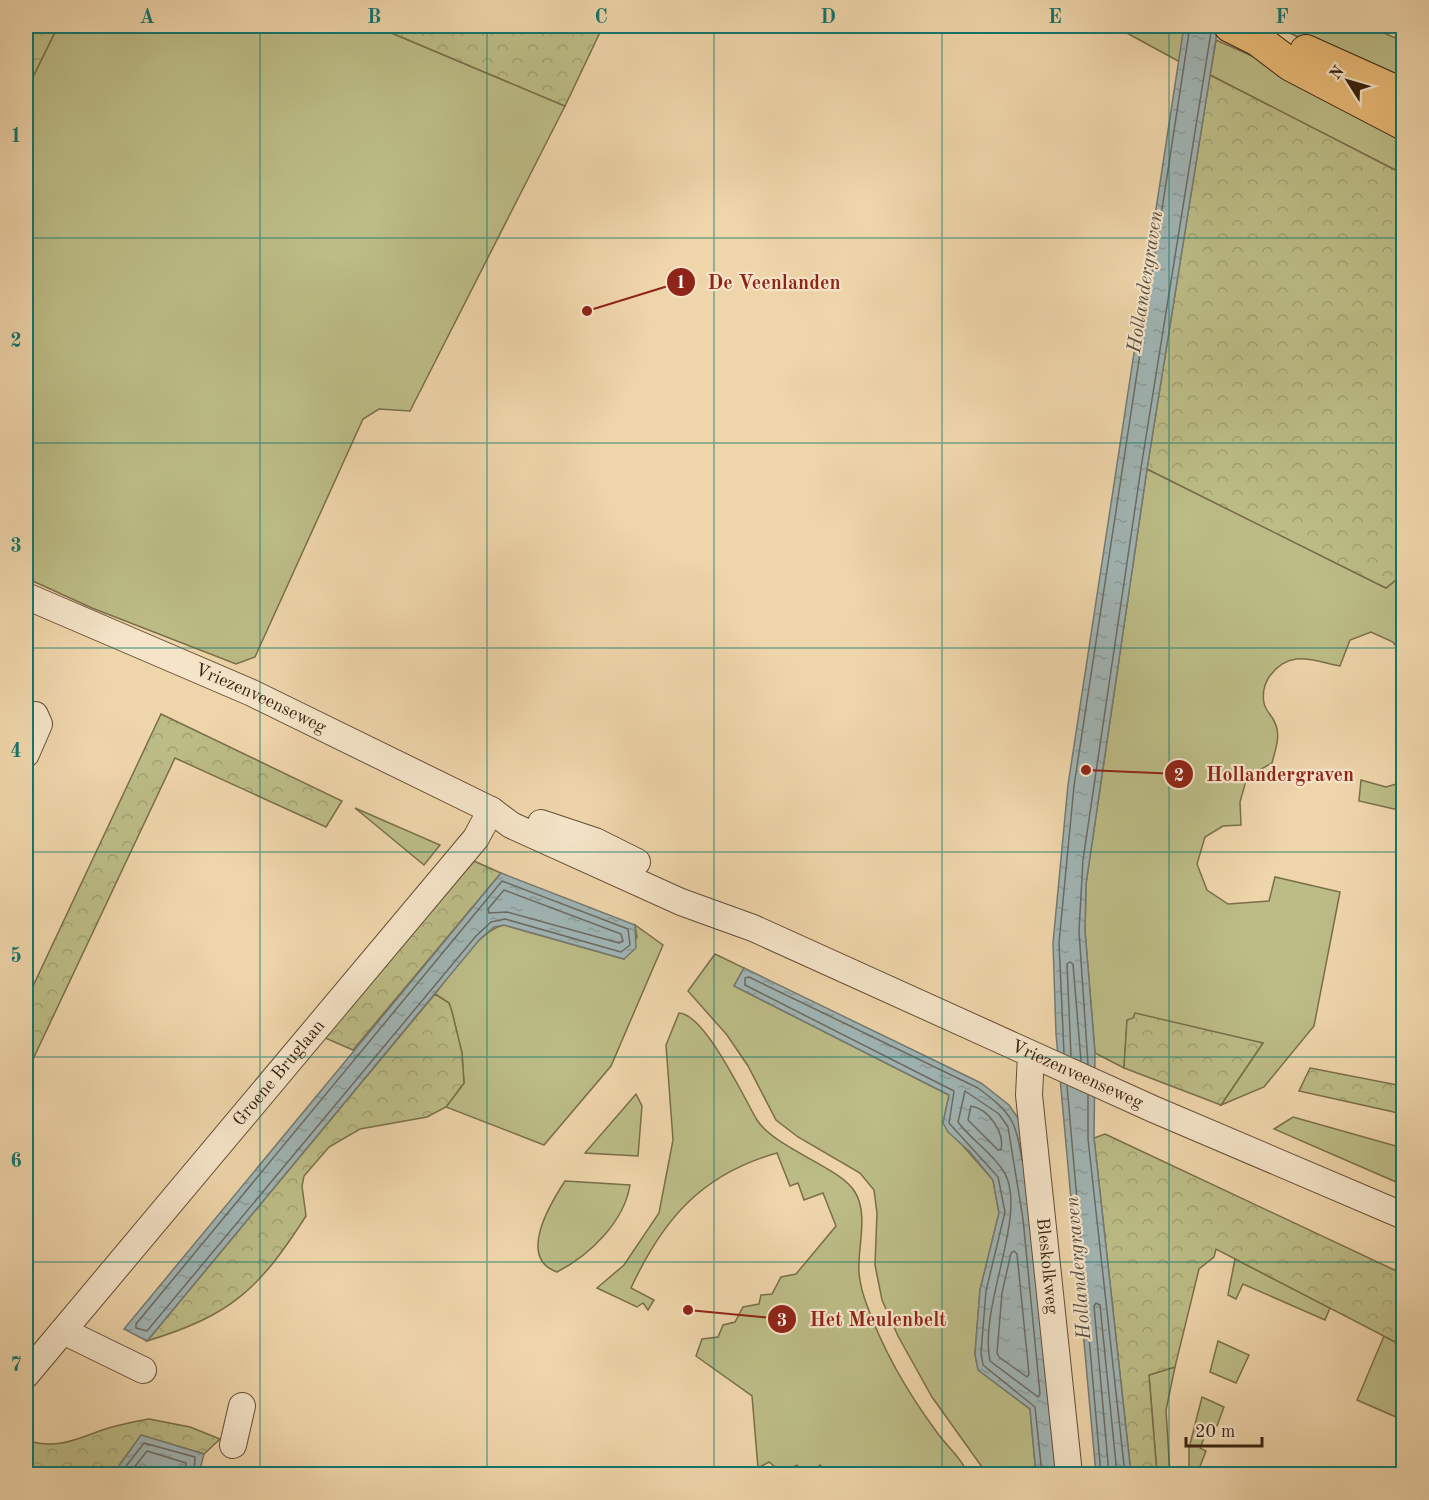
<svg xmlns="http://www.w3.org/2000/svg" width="1429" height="1500" viewBox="0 0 1429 1500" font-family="'Old Standard TT',serif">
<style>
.grass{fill:#bcbc86;stroke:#7a6e4a;stroke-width:1.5}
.forest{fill:url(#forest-crowns);stroke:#7a6e4a;stroke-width:1.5}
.water{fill:url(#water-ripples);stroke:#767972;stroke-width:1.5}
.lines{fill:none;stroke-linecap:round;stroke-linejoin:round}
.shore{stroke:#6c6a62;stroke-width:1.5}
.minor-casing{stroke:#654d35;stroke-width:28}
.major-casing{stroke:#37200e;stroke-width:34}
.minor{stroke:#f5e4c8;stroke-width:26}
.major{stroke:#e8ba75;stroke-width:32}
.grid{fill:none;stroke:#0f766e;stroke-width:1.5;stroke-opacity:0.55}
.labels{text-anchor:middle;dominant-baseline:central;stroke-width:4.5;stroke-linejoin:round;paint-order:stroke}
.street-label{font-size:18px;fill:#37200e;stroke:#f5e4c8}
.water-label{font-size:20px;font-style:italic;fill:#564d40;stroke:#f5e4c8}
.leader{fill:none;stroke:#8f2418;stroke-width:2}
.callout-dot{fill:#8f2418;stroke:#f5e4c8;stroke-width:2}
.mark-label{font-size:18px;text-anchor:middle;font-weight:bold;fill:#fff}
.callout-label{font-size:20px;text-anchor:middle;font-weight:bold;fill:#8f2418;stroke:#f5e4c8;stroke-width:4.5;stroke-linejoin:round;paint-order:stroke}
.neatline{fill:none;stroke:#0f766e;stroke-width:2}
.grid-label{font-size:20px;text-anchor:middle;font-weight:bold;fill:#0f766e}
</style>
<defs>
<pattern id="forest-crowns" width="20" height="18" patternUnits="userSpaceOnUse" patternTransform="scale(1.5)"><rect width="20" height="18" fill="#bcbc86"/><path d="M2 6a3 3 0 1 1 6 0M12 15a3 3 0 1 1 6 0" fill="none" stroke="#a2a172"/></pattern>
<pattern id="water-ripples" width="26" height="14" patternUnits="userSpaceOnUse" patternTransform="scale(1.5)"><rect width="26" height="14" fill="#a0b5b5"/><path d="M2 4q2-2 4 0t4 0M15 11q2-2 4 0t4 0" fill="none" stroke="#8a9b9a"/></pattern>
</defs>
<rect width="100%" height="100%" fill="#efd5aa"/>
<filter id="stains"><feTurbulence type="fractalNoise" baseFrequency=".00333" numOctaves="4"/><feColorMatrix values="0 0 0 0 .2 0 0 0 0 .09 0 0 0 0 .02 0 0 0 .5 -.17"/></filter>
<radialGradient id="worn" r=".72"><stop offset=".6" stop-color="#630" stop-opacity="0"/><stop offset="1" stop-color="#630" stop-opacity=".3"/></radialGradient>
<g class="grass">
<path d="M58,26H375L565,106L410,411L379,409L363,419L255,657L236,664L92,608L26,578V91Z"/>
<path d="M1114,26H1184L1180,62Z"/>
<path d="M1274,26H1367L1403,41V84Z"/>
<path d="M1216,40L1315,84L1403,142V174L1210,75Z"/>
<path d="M1147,469L1386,588L1403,574V656L1393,642L1371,632L1350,640L1340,666C1311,660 1289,649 1269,677C1264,685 1262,693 1264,703C1265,709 1270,714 1273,719C1282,734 1276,747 1272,763L1247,777L1240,802L1241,825L1223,826L1205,837L1197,864L1207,890L1228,904L1269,901L1275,877L1340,892L1314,1026L1264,1087L1221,1105L1263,1043L1133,1018L1127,1021L1124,1068L1095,1053L1085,931L1086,884Z"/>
<path d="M1361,780L1386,787L1403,782V811L1359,801Z"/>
<path d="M355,808L440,845L424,865Z"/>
<path d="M504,925L624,959L637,937L635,925L663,945L611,1066L544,1145L446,1107L464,1083L462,1053L452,1012L449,1003L435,994C451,974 479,930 504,925Z"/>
<path d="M715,954L744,968L734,986L949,1095L943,1123L993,1180L999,1213L980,1290L975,1354L978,1369L1030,1409L1036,1474H987L932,1397L898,1336L882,1300L875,1265L877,1213L874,1190L860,1173L798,1137L776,1120L748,1066L727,1035L688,991Z"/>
<path d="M679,1013C705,1014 744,1098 757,1120C776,1149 840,1167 855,1192C869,1215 857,1249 859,1273C860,1284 864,1298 868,1308C884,1352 908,1393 936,1431C946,1446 962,1458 968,1474H872L864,1470L860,1474H852L845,1468L838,1474H829L820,1465L808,1474L797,1465L781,1472L769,1462L758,1468L752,1396L696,1356L702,1339L718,1337L723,1325L735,1322L743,1307L759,1304L761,1295L772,1294L781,1277L796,1274L836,1226L823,1193L804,1200L798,1183L790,1186L777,1153C702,1174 663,1219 631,1288L654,1300L648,1310L643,1303L637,1307L597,1288L624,1265L659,1213L673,1140L666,1045Z"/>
<path d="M636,1094L642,1106L638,1156L585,1153Z"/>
<path d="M1293,1117L1403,1148V1185L1274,1129Z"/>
<path d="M565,1181L630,1185C624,1222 590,1255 557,1272C517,1258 550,1204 565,1181Z"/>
<path d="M1235,1259L1330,1308L1325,1320L1243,1284L1236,1299L1228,1295Z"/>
<path d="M1384,1336L1403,1346V1420L1357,1400Z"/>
<path d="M1218,1341L1249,1355L1236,1383L1210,1372Z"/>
<path d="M1175,1367L1166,1410L1170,1474H1157L1149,1375Z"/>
<path d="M1202,1397L1224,1407L1217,1426L1210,1423L1200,1448L1206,1451L1197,1474H1189V1448Z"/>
</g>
<g class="forest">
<path d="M26,26H58L26,91Z"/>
<path d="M375,26H603L565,106Z"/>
<path d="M1210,75L1403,174V574L1386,588L1147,469Z"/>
<path d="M161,714L342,801L326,827L175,758L26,1074V1001Z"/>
<path d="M474,861L501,873L353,1050L323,1037Z"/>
<path d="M435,994L449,1003L452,1012L462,1053L464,1083L446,1107L427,1117L360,1129L329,1147L304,1176L302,1186L306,1216C259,1289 232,1315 147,1341Z"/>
<path d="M1135,1013L1263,1043L1221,1105L1124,1068L1127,1020L1133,1018Z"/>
<path d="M1310,1068L1403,1086V1114L1299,1091Z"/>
<path d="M1105,1134L1403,1274V1346L1216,1249L1214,1257L1199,1269L1175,1367L1149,1375L1157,1474H1131L1094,1138Z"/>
<path d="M149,1419L190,1427L220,1439L204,1454L141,1435L113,1474H26V1449L33,1442C64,1450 87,1433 116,1426C126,1423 138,1421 149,1419Z"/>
</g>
<g class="water">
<path d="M1184,26H1218L1147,469L1086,884L1085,931L1095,1053L1094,1138L1131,1474H1096L1056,1034L1053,943L1068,785Z"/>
<path d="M501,873L635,925L636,948L624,959L504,925L494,927L480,939L147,1341L124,1329Z"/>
<path d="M744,968L981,1083L1009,1105L1020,1121L1062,1474H1036L1030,1409L978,1370L975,1354L980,1290L999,1213L993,1180L970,1152L948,1132L943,1123L949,1095L734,986Z"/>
<path d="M141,1435L204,1454L199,1474H113Z"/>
</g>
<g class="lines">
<g class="shore">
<path d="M502,881L628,929L630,945L621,952L505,919L491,922L476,936L147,1331L136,1328V1324Z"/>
<path d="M504,890L621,934L623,941L619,943L507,912L489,913L488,909Z"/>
<path d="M1064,1053L1059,943L1074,786L1190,26"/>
<path d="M1071,1056L1067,964L1070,962L1073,964L1081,1061"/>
<path d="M1088,1064L1079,931L1083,860L1141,468L1212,26"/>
<path d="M1067,1086L1101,1474"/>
<path d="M965,1091L999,1114L1008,1127L1023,1219L1040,1394L1038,1397L990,1361C978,1307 1029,1213 1004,1172C992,1152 971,1140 958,1122Z"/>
<path d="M1088,1095V1139L1125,1474"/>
<path d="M971,1106C989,1109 1005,1133 1001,1150H998L968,1120Z"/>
<path d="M1022,1160C1015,1118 1011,1113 978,1088L749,977L745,978V985L954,1091L949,1123L998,1177L1005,1212L986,1291L981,1353L983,1365L1035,1407L1042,1474"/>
<path d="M1014,1251L1017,1254L1029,1374L1027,1377L999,1357L997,1353L1002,1293L1011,1253Z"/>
<path d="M120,1474L144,1443L195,1457L194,1474"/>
<path d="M129,1474L147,1451L186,1463V1474"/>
<path d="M1109,1474L1094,1306L1096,1303L1100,1305L1117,1474"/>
</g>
<defs>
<g id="minor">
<path id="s1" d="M26,596L252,693L491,810L511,825L681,902L753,928L1153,1109L1404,1216"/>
<path d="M26,715H35L39,724L26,754"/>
<path d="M541,823L595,841L637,862"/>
<path id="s2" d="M1031,1055L1029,1095L1069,1474"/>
<path d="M63,1331L143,1370"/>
<path id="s3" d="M26,1375L476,838L491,810"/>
<path d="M233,1445L242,1406"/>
</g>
<g id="major">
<path d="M1230,26L1258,40L1291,65L1404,124"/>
<path d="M1306,51L1404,95"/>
</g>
</defs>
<use href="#minor" class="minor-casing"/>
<use href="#major" class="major-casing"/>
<use href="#minor" class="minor"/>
<use href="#major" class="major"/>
</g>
<path class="grid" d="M260,26V1474M487,26V1474M714,26V1474M942,26V1474M1169,26V1474M26,238H1404M26,443H1404M26,648H1404M26,852H1404M26,1057H1404M26,1262H1404"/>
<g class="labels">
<g class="street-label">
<text stroke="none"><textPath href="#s1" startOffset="256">Vriezenveenseweg</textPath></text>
<text stroke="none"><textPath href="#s3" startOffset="394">Groene Bruglaan</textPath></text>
<text stroke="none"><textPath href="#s1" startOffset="1156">Vriezenveenseweg</textPath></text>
<text stroke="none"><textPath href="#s2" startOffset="212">Bleskolkweg</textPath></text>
</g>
<g class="water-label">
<text transform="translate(1146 282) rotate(-81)">Hollandergraven</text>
<text transform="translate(1079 1268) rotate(-95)">Hollandergraven</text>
</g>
</g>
<path class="leader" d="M587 311L681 282M1086 770L1179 774M688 1310L782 1319"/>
<g class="callout-dot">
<circle cx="587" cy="311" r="6"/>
<circle cx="1086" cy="770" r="6"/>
<circle cx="688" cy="1310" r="6"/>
<circle cx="681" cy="282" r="15"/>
<circle cx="1179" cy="774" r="15"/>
<circle cx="782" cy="1319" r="15"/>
</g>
<g class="mark-label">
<text x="681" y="288">1</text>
<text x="1179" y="781">2</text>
<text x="782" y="1326">3</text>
</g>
<g class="callout-label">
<text x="774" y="289">De Veenlanden</text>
<text x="1280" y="781">Hollandergraven</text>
<text x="878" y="1326">Het Meulenbelt</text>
</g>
<rect width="1429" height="1500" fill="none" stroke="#efd5aa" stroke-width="66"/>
<g transform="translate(1348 81) rotate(307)" stroke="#f5e4c8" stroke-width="4.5" paint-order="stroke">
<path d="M0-4.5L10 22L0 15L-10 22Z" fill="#37200e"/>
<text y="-9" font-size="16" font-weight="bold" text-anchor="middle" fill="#37200e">N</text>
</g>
<path d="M1186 1437v9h76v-9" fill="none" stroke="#37200e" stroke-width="3"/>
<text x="1195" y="1437" font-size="18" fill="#37200e" stroke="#f5e4c8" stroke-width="4.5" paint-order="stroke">20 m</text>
<rect x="33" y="33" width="1363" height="1434" class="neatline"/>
<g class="grid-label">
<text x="147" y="23">A</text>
<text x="374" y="23">B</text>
<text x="601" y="23">C</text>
<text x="828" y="23">D</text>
<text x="1055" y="23">E</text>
<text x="1282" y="23">F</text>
<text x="16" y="142">1</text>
<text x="16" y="347">2</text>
<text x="16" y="552">3</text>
<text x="16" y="757">4</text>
<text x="16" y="962">5</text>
<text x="16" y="1167">6</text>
<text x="16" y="1371">7</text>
</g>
<rect width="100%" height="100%" filter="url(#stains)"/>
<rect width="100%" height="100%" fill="url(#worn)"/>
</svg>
